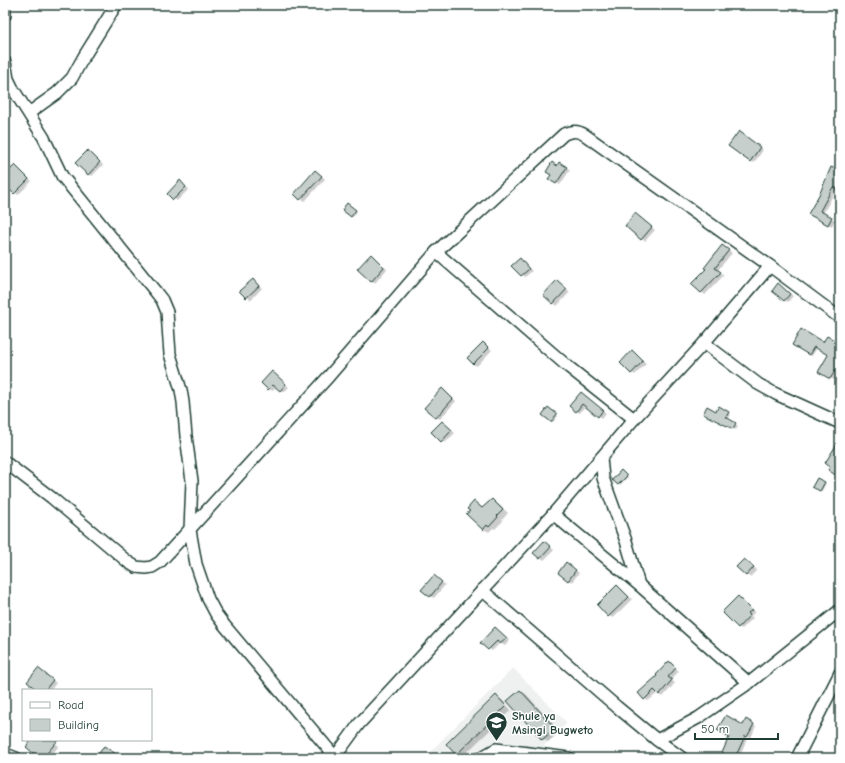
<svg xmlns="http://www.w3.org/2000/svg" width="845" height="763" viewBox="0 0 845 763" font-family="'Comic Neue',sans-serif">
<style>
.built{fill:#eef1f0}
.shadow{fill:#0003}
.building{fill:#c7cfcc;stroke:#1f3d34}
.lines{fill:none;stroke-linecap:round;stroke-linejoin:round}
.minor-casing{stroke:#1f3d34;stroke-width:14}
.minor{stroke:#fff;stroke-width:11}
.labels{text-anchor:middle;dominant-baseline:central;stroke-width:3;stroke-linejoin:round;paint-order:stroke}
.poi-label{font-size:12px;font-weight:bold;fill:#1f3d34;stroke:#fff;text-anchor:start}
</style>
<rect width="100%" height="100%" fill="#fff"/>
<filter id="ink" filterUnits="userSpaceOnUse"><feTurbulence type="fractalNoise" baseFrequency=".025" numOctaves="2"/><feDisplacementMap in="SourceGraphic" scale="8" xChannelSelector="R" yChannelSelector="G"/><feConvolveMatrix kernelMatrix="1 2 1 2 8 2 1 2 1" color-interpolation-filters="sRGB"/></filter>
<g filter="url(#ink)">
<path class="built" d="M513,668L567,723L532,758H438L431,751Z"/>
<g class="shadow">
<path d="M742,135L763,150L754,163L751,161Z"/>
<path d="M91,154L103,165L92,176L88,174Z"/>
<path d="M560,164L570,170L560,185L549,178Z"/>
<path d="M15,166L32,181L18,195L5,184V176Z"/>
<path d="M840,172V190L837,188L823,214L835,220L832,226L809,214Z"/>
<path d="M319,173L325,179L305,201L301,199L295,194Z"/>
<path d="M180,182L189,189L177,201L168,194Z"/>
<path d="M348,204L357,211L353,217L343,210Z"/>
<path d="M639,217L655,230L645,241L642,239Z"/>
<path d="M726,248L732,253L718,270L724,275L705,295L693,284Z"/>
<path d="M371,256L387,269L375,283L371,281Z"/>
<path d="M520,260L532,271L525,277L513,266Z"/>
<path d="M253,280L262,288L251,300L241,291Z"/>
<path d="M561,284L570,292L557,306L545,295Z"/>
<path d="M782,287L793,296L788,302L784,300Z"/>
<path d="M483,343L492,350L477,366L473,364Z"/>
<path d="M840,344V369L834,380L820,372L829,355L817,348L812,356L793,345Z"/>
<path d="M633,352L646,364L635,375L632,373Z"/>
<path d="M272,372L289,387L284,392L276,387L273,391L269,389Z"/>
<path d="M446,392L456,401L440,419L436,417Z"/>
<path d="M581,393L606,413L602,418L586,405L580,413L576,411Z"/>
<path d="M548,408L558,416L553,422L543,415Z"/>
<path d="M720,408L731,414L728,420L738,426L736,430L704,413H717Z"/>
<path d="M442,422L455,433L445,443L442,441Z"/>
<path d="M622,472L628,477L620,485L613,480Z"/>
<path d="M817,479L826,483L822,491L814,486Z"/>
<path d="M492,500L497,503L508,513L502,520L503,521L495,529L493,528L489,532L483,529L471,511L475,502L483,508Z"/>
<path d="M544,542L554,550L544,560L541,558Z"/>
<path d="M748,562L757,570L750,577L746,575Z"/>
<path d="M570,566L579,573L572,582L568,580Z"/>
<path d="M437,578L445,585L434,598L430,596Z"/>
<path d="M617,586L632,599L613,618L609,616Z"/>
<path d="M738,598L755,612L751,616L753,618L742,629L738,627Z"/>
<path d="M495,628L510,640L505,646L500,643L492,651L482,643Z"/>
<path d="M672,665L679,671L671,680L675,683L663,697L658,693L648,701L645,699Z"/>
<path d="M42,671L56,683L51,690H39Z"/>
<path d="M520,691L526,694L560,732L548,742L543,739Z"/>
<path d="M496,697L502,700L511,710L462,757L457,754Z"/>
<path d="M746,721L756,726L751,738L748,736L739,758H735L726,754Z"/>
<path d="M33,740H52L59,746L49,758H41Z"/>
<path d="M152,755L157,758H151Z"/>
</g>
<g class="building">
<path d="M739,131L760,147L750,162L728,146Z"/>
<path d="M88,150L100,162L88,175L75,163Z"/>
<path d="M552,162L557,166L559,162L567,167L556,184L548,179L551,175L546,172Z"/>
<path d="M15,165L29,179L14,194L5,185V175Z"/>
<path d="M831,167L840,171V184L838,189L833,187L820,211L832,217L828,225L808,214L820,193Z"/>
<path d="M315,170L322,176L300,200L294,194Z"/>
<path d="M180,180L186,187L173,200L167,194Z"/>
<path d="M347,203L356,210L351,217L342,210Z"/>
<path d="M635,213L652,227L641,240L625,226Z"/>
<path d="M722,245L729,250L715,268L721,272L701,293L691,284L706,269L704,268Z"/>
<path d="M371,254L384,267L371,282L357,269Z"/>
<path d="M520,258L529,269L521,276L511,266Z"/>
<path d="M253,279L259,286L246,298L239,291Z"/>
<path d="M557,280L567,289L553,304L543,295Z"/>
<path d="M778,283L790,294L784,301L772,291Z"/>
<path d="M801,329L823,342L827,336L840,343V363L830,379L818,372L828,355L814,347L809,355L792,345Z"/>
<path d="M483,342L489,348L473,364L467,358Z"/>
<path d="M632,350L643,361L631,374L620,363Z"/>
<path d="M272,371L286,384L280,391L273,385L268,390L261,383Z"/>
<path d="M442,388L453,399L436,418L424,408Z"/>
<path d="M581,392L603,410L598,417L582,404L576,412L569,406Z"/>
<path d="M707,406L716,411L719,406L729,412L726,417L736,423L733,429L703,414Z"/>
<path d="M548,407L557,414L551,422L542,415Z"/>
<path d="M442,421L452,430L441,442L431,432Z"/>
<path d="M840,439V478L828,470L830,467L825,463Z"/>
<path d="M621,470L627,476L618,485L612,480Z"/>
<path d="M817,478L825,482L820,491L812,487Z"/>
<path d="M492,499L503,510L497,516L498,517L489,527L487,525L483,530L466,514L470,511L467,509L474,501L482,508Z"/>
<path d="M544,541L551,547L540,559L533,553Z"/>
<path d="M744,559L754,567L746,576L736,567Z"/>
<path d="M566,562L576,570L568,581L558,573Z"/>
<path d="M434,575L442,582L430,597L421,590Z"/>
<path d="M617,585L629,597L608,617L597,605Z"/>
<path d="M738,596L752,610L748,613L750,615L738,628L722,612Z"/>
<path d="M495,627L507,638L500,644L497,641L488,650L480,643Z"/>
<path d="M669,661L676,668L668,677L672,680L659,695L654,690L644,700L638,693L657,676L656,675Z"/>
<path d="M38,668L53,680L45,690H37L27,682Z"/>
<path d="M520,690L555,728L542,740L507,701Z"/>
<path d="M496,695L506,706L456,755L446,744Z"/>
<path d="M726,715L743,725L746,719L754,724L747,737L745,736L735,758L722,753L729,737L717,730Z"/>
<path d="M32,740H58L43,758H39L26,747Z"/>
<path d="M104,746L122,758H96Z"/>
</g>
<g class="lines">
<defs>
<g id="minor">
<path d="M5,11V15"/>
<path d="M5,62L8,79L13,89L44,138L62,176L155,291L162,300L167,312L170,354L181,390L183,402L186,436L192,481L190,530L196,564L208,599L216,614L225,626L336,758"/>
<path d="M29,113L57,93L72,78L83,58L116,5"/>
<path d="M436,252L566,365L634,419"/>
<path d="M704,343L758,384L776,394L840,423"/>
<path d="M601,458L603,478L626,541L639,585"/>
<path d="M5,462L52,498L128,562L136,567L146,568L152,567L160,562L329,376L436,252L564,134C572,131 577,130 585,135L770,266L840,318"/>
<path d="M553,514L639,585L749,683"/>
<path d="M482,590L617,707L657,740L682,758"/>
<path d="M657,740L698,718L749,683L840,610"/>
<path d="M8,755L16,758"/>
<path d="M335,757L359,724L553,514L634,419L704,343L770,266"/>
<path d="M480,758L496,749L569,758"/>
<path d="M797,758L840,673"/>
</g>
</defs>
<use href="#minor" class="minor-casing"/>
<use href="#minor" class="minor"/>
</g>
</g>
<defs>
<symbol id="school-pin" viewBox="-11 -11 22 30"><path d="M0 17L-7.5 6A9.5 9.5 0 1 1 7.5 6Z" fill="#1f3d34" stroke="#fff"/><path d="M0-5L7-2L0 1L-7-2ZM-4 1L0 2.5L4 1V4Q0 6-4 4Z" fill="#fff"/></symbol>
</defs>
<g fill-rule="evenodd">
<use href="#school-pin" x="484" y="710" width="25" height="34"/>
</g>
<g class="labels">
<g class="poi-label">
<text x="512" y="716">Shule ya<tspan x="512" dy="14">Msingi Bugweto</tspan></text>
</g>
</g>
<rect width="845" height="763" fill="none" stroke="#fff" stroke-width="20"/>
<rect x="10" y="10" width="825" height="743" fill="none" stroke="#1f3d34" stroke-width="1.5" filter="url(#ink)"/>
<rect x="22" y="689" width="130" height="52" fill="#ffffff" stroke="#a5b1ae"/>
<rect x="30" y="702" width="20" height="6" fill="#ffffff" stroke="#a5b1ae"/>
<text x="58" y="709" font-size="12" fill="#1f3d34">Road</text>
<rect x="30" y="719" width="20" height="12" fill="#c7cfcc" stroke="#a5b1ae"/>
<text x="58" y="729" font-size="12" fill="#1f3d34">Building</text>
<path d="M695 733v6h83v-6" fill="none" stroke="#1f3d34" stroke-width="2"/>
<text x="701" y="733" font-size="12" fill="#1f3d34" stroke="#ffffff" stroke-width="3" paint-order="stroke">50 m</text>
</svg>
